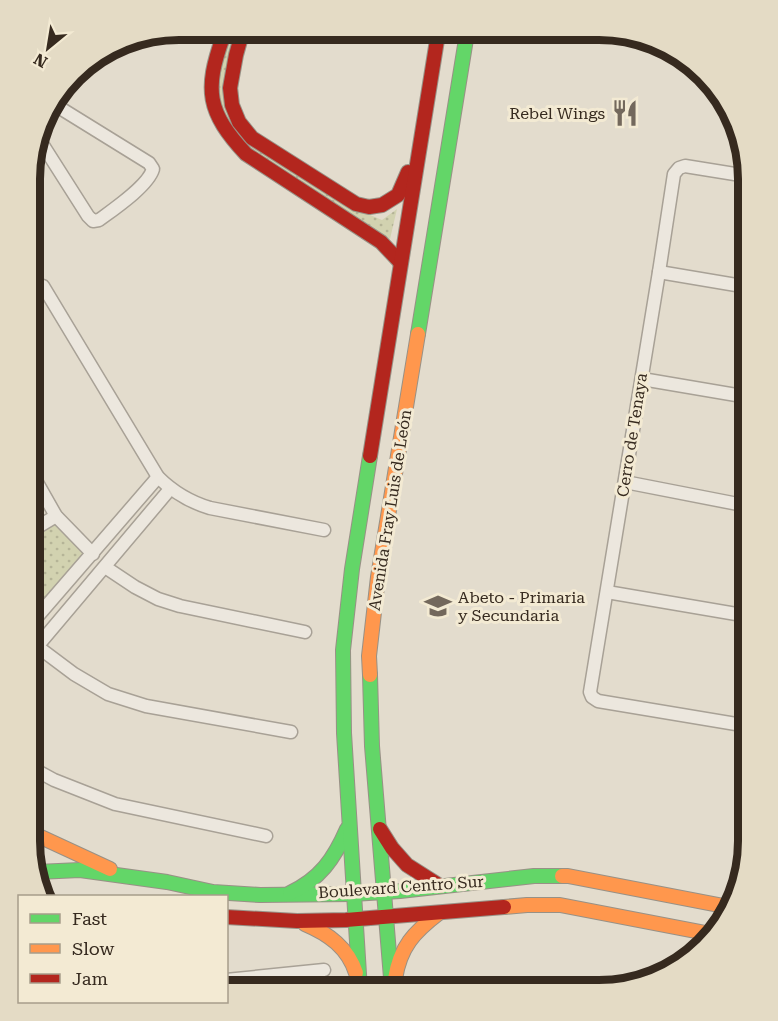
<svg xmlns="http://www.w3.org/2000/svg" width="778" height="1021" viewBox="0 0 778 1021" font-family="'Roboto Serif',serif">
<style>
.park{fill:url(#park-dots)}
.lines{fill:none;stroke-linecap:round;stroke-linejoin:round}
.street-casing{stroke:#a8a196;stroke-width:15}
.fast-casing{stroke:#989186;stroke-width:16}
.slow-casing{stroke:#989186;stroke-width:16}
.jam-casing{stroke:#989186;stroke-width:16}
.street{stroke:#ece7de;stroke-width:12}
.fast{stroke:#63d668;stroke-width:14}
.slow{stroke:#ff974d;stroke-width:14}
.jam{stroke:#b3261e;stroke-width:14}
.labels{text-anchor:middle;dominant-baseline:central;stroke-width:6;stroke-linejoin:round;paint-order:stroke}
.poi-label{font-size:16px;fill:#362a1f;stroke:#f3ead3;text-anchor:end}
.street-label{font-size:16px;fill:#362a1f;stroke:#f3ead3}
.rim{fill:none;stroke:#362a1f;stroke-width:8}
</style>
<defs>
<pattern id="park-dots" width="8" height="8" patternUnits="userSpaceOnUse" patternTransform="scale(1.5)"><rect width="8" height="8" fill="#d2d2b0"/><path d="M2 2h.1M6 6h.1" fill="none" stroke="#b5b497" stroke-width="1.8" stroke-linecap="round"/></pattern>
</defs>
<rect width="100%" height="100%" fill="#e3dccd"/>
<g class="park">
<path d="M231,37H239L238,124L351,207L382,220L397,209L390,239L248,154L217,101V72Z"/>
<path d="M56,516L93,554L30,625L31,532Z"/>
</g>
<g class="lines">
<defs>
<g id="street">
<path d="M39,139L88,216L93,221L99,220C114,209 148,186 153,169L149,163L52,103"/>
<path d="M747,176L685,166L679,168L674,174L659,272L590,692L592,697L598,701L748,726"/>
<path d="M659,272L748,287"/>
<path d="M43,286L158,477C173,492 190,502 210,508L324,530"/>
<path d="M642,379L748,397"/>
<path d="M31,472L56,516L93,554"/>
<path d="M625,482L748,506"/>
<path d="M31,531L56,516"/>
<path d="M105,567L135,587L158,599L180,606L305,632"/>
<path d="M607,592L748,616"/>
<path d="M30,625L158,477"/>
<path d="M38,647L74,674L108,694L146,706L291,732"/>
<path d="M30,655L170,489"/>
<path d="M30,767L54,780L115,804L266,836"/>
<path d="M226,980L324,970"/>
</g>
<g id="fast">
<path d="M418,334L467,33"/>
<path d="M370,675L372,746L392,990"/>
<path d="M37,872L80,870L167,882L213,892L260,895L353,894L400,891L534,876H562"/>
<path d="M290,893C320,879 334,859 347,829"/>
<path d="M360,990L344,733L343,650L352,569L370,456"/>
</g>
<g id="slow">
<path d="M370,675L369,656L378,577L418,334"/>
<path d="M30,832L110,869"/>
<path d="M30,839L35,855L34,860"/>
<path d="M562,876H568L729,907"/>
<path d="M504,907L527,905H560L711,934"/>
<path d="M305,924C329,934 348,948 356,973"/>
<path d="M395,979C400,947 414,932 439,913"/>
</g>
<g id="jam">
<path d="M223,37C204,90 207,112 246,154L381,242L400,262"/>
<path d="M241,37L236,55L230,88L232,105L239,122L252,138L356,204L369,207L382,205L398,195L408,172"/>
<path d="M370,456L438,34"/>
<path d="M380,829L392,848L407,865L440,886"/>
<path d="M226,917L297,921L346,920L504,907"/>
</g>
</defs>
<use href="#street" class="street-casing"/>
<use href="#fast" class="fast-casing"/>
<use href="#slow" class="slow-casing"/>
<use href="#jam" class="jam-casing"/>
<use href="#street" class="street"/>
<use href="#fast" class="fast"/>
<use href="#slow" class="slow"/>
<use href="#jam" class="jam"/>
</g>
<defs>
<symbol id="restaurant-bare" viewBox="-9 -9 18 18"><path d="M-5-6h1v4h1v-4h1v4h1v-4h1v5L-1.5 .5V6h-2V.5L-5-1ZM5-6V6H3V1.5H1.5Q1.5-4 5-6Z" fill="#73685c" stroke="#f3ead3" stroke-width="2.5" paint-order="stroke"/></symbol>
<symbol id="school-bare" viewBox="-9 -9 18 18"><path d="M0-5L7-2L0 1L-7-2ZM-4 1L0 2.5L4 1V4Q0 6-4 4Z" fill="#73685c" stroke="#f3ead3" stroke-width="2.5" paint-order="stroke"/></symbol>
</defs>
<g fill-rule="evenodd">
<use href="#restaurant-bare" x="606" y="94" width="38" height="38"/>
<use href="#school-bare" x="419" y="587" width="38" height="38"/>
</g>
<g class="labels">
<g class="poi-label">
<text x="605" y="113">Rebel Wings</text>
<text x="458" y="597" text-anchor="start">Abeto - Primaria<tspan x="458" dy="18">y Secundaria</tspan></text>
</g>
<g class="street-label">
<text transform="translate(632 435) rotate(-81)">Cerro de Tenaya</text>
<text transform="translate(390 510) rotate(-81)">Avenida Fray Luis de León</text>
<text transform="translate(401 887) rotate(-4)">Boulevard Centro Sur</text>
</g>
</g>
<path d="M0 0H778V1021H0ZM179 40H599A139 139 0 0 1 738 179V841A139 139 0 0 1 599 980H179A139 139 0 0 1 40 841V179A139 139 0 0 1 179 40Z" fill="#e4dbc5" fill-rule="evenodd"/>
<path class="rim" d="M179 40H599A139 139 0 0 1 738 179V841A139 139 0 0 1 599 980H179A139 139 0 0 1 40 841V179A139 139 0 0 1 179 40Z"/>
<rect x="18" y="895" width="210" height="108" fill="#f3ead3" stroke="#a79d8b" stroke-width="1.5"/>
<rect x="30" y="914" width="30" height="9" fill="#63d668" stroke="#a79d8b" stroke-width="1.5"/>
<text x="72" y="925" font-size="18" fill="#362a1f">Fast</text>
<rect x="30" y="944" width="30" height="9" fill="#ff974d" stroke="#a79d8b" stroke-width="1.5"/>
<text x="72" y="955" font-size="18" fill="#362a1f">Slow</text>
<rect x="30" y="974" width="30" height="9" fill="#b3261e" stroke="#a79d8b" stroke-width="1.5"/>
<text x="72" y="985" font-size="18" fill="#362a1f">Jam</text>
<g transform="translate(48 48) rotate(210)" stroke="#f3ead3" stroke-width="4.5" paint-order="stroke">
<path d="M0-4.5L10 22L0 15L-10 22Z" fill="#362a1f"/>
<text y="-9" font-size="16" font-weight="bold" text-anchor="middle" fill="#362a1f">N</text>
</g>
</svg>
